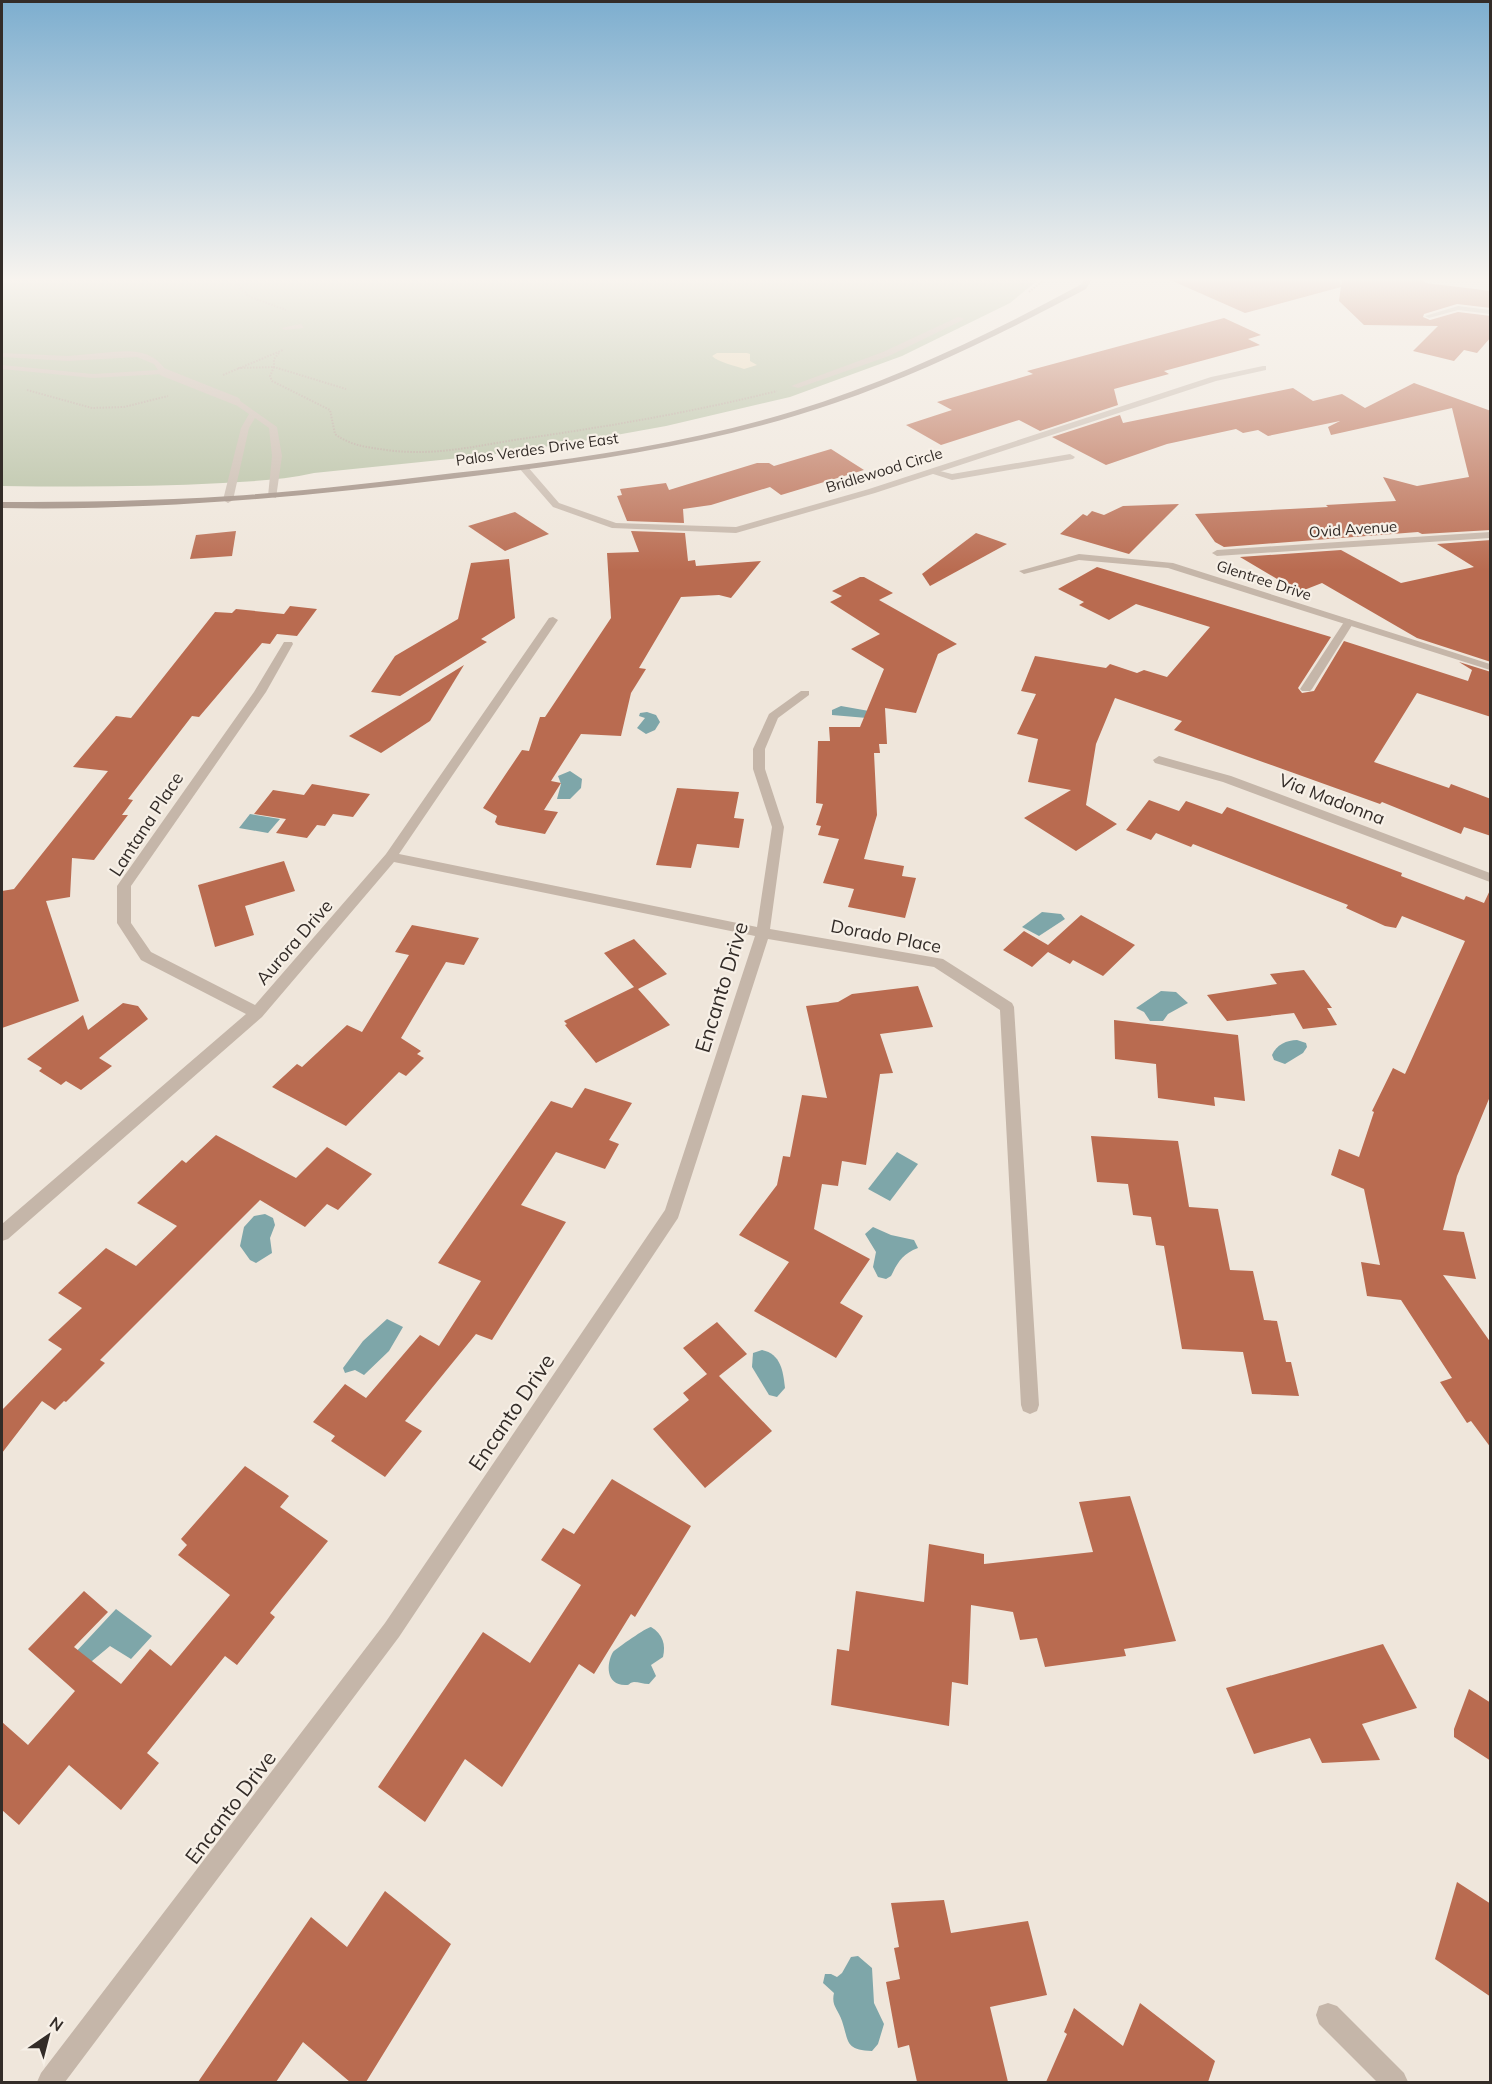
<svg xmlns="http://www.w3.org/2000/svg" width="1492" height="2084" viewBox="0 0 1492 2084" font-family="Mulish,sans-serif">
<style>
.green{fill:#b1bc9d}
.sand{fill:#e7d7b5}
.water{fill:#7ea6a9}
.building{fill:#b96b50}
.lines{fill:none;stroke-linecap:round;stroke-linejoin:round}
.path{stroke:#b1a193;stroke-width:2;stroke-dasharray:1.5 1.5;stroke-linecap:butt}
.lane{fill:#c5b6a9;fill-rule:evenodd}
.street{fill:#c5b6a9;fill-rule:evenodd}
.secondary{fill:#99867a;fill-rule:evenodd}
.street-bridge{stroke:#c5b6a9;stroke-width:8}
.labels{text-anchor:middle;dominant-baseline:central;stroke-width:4.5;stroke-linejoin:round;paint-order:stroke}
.far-street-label{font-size:15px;fill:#332c28;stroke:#f7f0e7}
.street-label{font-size:18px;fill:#332c28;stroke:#f7f0e7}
.near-street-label{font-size:21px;fill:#332c28;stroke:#f7f0e7}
</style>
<rect width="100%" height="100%" fill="#efe6db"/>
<path class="green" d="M2,279H1039L1010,303L902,356L790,397L666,426L583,441L489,455L314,473C284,480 253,481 223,483C149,487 75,487 2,486Z"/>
<path class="sand" d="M717,353H747L750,354V361L757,365L744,369C736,366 718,362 712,356Z"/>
<g class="water">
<path d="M841,706L869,711L867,718L832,715V710Z"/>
<path d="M647,712L656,715L660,722L655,730L646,734L637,728L645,718L639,716L640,713Z"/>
<path d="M570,771L582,779L581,788L570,799H557L561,784L558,776Z"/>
<path d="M250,814L280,819L268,833L239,828Z"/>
<path d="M1042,912L1061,914L1065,919L1039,936L1022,927Z"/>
<path d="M1161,991L1176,992L1188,1003L1168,1014L1163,1021H1150L1144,1012L1136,1008Z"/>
<path d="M1297,1040L1306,1043L1307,1047L1303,1053L1285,1064L1274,1060L1272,1055C1276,1045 1287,1040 1297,1040Z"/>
<path d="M897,1152L918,1164L890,1201L868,1189Z"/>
<path d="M265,1214L273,1218L275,1225L270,1238L272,1253L256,1263L250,1260L240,1246L244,1227L254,1216Z"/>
<path d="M873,1227L891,1235L914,1240L918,1248C902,1254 898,1262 891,1276L886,1279L878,1277L873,1267L876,1252L865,1234Z"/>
<path d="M387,1319L403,1327L389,1351L364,1375L355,1370L345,1373L343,1368L363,1341Z"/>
<path d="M762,1350C781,1354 783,1371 785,1388L777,1397L769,1395L752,1367L753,1353Z"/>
<path d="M116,1609L152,1636L131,1659L110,1646L86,1666L73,1655Z"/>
<path d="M651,1627C663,1634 666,1645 663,1657L651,1665L656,1676L649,1684C643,1684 639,1682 634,1682C627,1683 632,1685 625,1685C606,1685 606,1664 613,1652C617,1648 647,1627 651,1627Z"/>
<path d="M858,1956L872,1968L874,2003L884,2024L878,2044L872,2051C845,2050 849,2042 842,2021C838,2009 831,2006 834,1993L823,1983L825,1974H831L837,1977L842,1973L851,1957Z"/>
</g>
<g class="building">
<path d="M1168,279H1340L1341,287L1245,313Z"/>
<path d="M1342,279H1421L1426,283L1491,291V308L1457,304L1424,314L1423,317L1430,320L1458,312L1491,316V337L1477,353L1464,350L1454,361L1413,351L1438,326L1364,325L1339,301Z"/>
<path d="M1224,318L1261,335L1248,339L1260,345L1164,371L1169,374L1114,389L1118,405L1040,431L1019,420L941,445L906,425L952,410L937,402L1033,374L1027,371Z"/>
<path d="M1414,383L1491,411V530L1422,534L1418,532L1224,547L1215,542L1195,514L1328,507L1326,505L1396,501L1383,477L1417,486L1469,477L1452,408L1331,435L1328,427L1340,421L1268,436L1258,430L1243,433L1236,429L1167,444L1106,465L1052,437L1120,415L1123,423L1293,388L1313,401L1342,394L1365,408Z"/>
<path d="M831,449L864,470L781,495L770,487L711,505L683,509L684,523L627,521L617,496L622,495L620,489L666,483L669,490L757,463H769L774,466Z"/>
<path d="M1179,504L1129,554L1060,534L1083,514L1087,516L1092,511L1104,515L1123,506Z"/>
<path d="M515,512L549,534L505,551L468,526Z"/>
<path d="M236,531L232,556L190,559L196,535Z"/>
<path d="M631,531L685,533L688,561L695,560L696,566L761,561L731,598L719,595L681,597L639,668L646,669L631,693L621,736L581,734L551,781L561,783L544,810L558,812L545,834L498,825L495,822L497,816L483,808L522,750L529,751L540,717H545L611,618L607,553L639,552Z"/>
<path d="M976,533L1007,544L930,586L922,574Z"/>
<path d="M1491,540V662L1417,638L1322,583L1299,592L1240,557L1341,550L1401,583L1474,567L1437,544Z"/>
<path d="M509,559L515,618L481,639L487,642L400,696L371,692L395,656L458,619L471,563Z"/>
<path d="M1097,567L1331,637L1298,688L1302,693L1314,691L1344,641L1468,681L1472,670L1459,662L1491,672V717L1417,693L1374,762L1449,788L1451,784L1491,799V836L1464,827L1461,834L1382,802L1380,804L1246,756L1174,730L1182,721L1115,698L1096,744L1086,805L1117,824L1076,851L1024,818L1071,790L1028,782L1038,739L1017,734L1036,694L1021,691L1035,656L1106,668L1110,664L1137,673L1144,670L1167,677L1210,627L1136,604L1109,620L1079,605L1084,602L1058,589Z"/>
<path d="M860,577H864L893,593L879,600L957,644L938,654L916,713L885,708L887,744H879L880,753H874L877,815L864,859L904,866L902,876L916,878L905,918L848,907L854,889L823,883L839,839L818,835L821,826L816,825L823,804L816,803L818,741H830L829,727H860L884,669L851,649L880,634L830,602L842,596L832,591Z"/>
<path d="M290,606L317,609L297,636L277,634L270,644L262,643L199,717L192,716L128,799L133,800L122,815H128L94,860L72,858L70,897L46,901L79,1001L2,1028V891L14,889L108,771L73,767L116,716L131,718L215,612L232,613L236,609L284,614Z"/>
<path d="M464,665L430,721L381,753L349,736Z"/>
<path d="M312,784L370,794L353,817L333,814L325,826L317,825L307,838L276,833L286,819L254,814L273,790L304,795Z"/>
<path d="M677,788L739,792L734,818L744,819L739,848L697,844L691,868L656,865Z"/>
<path d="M1149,800L1179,811L1186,801L1222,814L1227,807L1402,873L1401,876L1464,900L1466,896L1484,903L1491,888V1094L1457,1176L1443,1230L1464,1232L1476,1279L1443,1275L1491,1343V1448L1471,1421L1467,1423L1440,1382L1452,1378L1401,1300L1367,1296L1361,1262L1380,1265L1364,1189L1331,1175L1339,1149L1359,1157L1374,1112L1372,1111L1393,1068L1405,1074L1465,941L1402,916L1396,928L1385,926L1346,908L1348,905L1193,844L1191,847L1156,833L1151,840L1126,830Z"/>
<path d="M284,861L295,891L245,906L254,935L215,947L198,885Z"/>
<path d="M1081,915L1135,945L1103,976L1073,960L1070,964L1048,952L1032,967L1003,950L1024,931L1048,945Z"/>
<path d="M412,925L479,938L464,965L446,962L401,1038L421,1051L417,1054L424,1058L406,1076L399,1072L346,1126L272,1087L297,1064L302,1067L347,1025L362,1032L409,955L395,952Z"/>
<path d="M634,939L667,974L638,989L670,1025L596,1063L565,1025L567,1024L564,1021L634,987L604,953Z"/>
<path d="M1304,970L1332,1008H1327L1337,1025L1303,1029L1294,1013L1227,1021L1207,995L1277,984L1270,974Z"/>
<path d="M918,986L933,1027L880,1034L893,1073L880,1074L866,1165L842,1161L838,1186L822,1184L814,1229L870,1259L840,1303L863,1316L836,1358L754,1311L789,1262L739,1235L777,1185L783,1156L790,1157L802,1095L827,1098L806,1006L838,1002L852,994Z"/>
<path d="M123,1003L138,1006L148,1019L99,1058L112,1066L81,1090L66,1081L61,1085L39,1071L42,1068L27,1059L83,1015L88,1030Z"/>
<path d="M1114,1020L1238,1035L1245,1101L1214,1097L1215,1106L1158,1098L1156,1064L1115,1059Z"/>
<path d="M585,1088L632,1103L609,1140L619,1144L605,1169L556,1152L521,1205L566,1222L492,1340L476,1334L405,1421L422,1431L385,1477L331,1441L335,1436L313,1422L345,1384L366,1398L420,1335L439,1346L481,1281L438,1263L551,1101L572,1108Z"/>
<path d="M216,1135L296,1178L327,1147L372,1174L338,1210L327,1204L305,1227L260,1200L100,1360L105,1363L66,1402L64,1401L55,1410L42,1401L2,1453V1410L62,1349L48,1340L82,1308L58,1293L106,1248L136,1266L177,1226L137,1203L182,1160L186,1163Z"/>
<path d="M1091,1136L1178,1141L1189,1207L1218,1209L1230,1270L1253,1271L1264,1320L1277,1321L1286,1362H1291L1299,1396L1252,1394L1243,1352L1182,1349L1164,1246L1156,1245L1151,1217L1133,1215L1128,1184L1097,1182Z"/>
<path d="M717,1322L747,1354L719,1376L772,1431L705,1488L653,1429L689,1400L683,1393L707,1374L683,1348Z"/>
<path d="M245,1466L289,1496L280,1507L328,1541L270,1613L275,1617L237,1665L225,1656L147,1753L159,1763L121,1810L69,1765L19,1825L2,1810V1722L28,1745L75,1691L28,1649L84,1591L108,1612L74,1647L121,1684L150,1649L171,1666L230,1595L178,1555L187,1545L181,1539Z"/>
<path d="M612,1479L691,1526L635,1617L631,1614L594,1674L579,1664L502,1787L465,1759L425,1822L378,1787L483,1632L530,1663L581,1585L541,1560L563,1528L574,1534Z"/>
<path d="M1130,1496L1176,1641L1124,1649L1126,1656L1045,1667L1037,1638L1020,1640L1013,1612L971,1605L968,1685L952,1682L949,1726L831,1705L837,1649L849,1651L856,1591L924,1602L929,1544L984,1554V1564L1093,1552L1079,1502Z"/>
<path d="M1383,1644L1417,1708L1362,1724L1380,1760L1322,1763L1310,1738L1254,1754L1226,1688Z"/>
<path d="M1469,1689L1491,1703V1761L1454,1737V1729Z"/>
<path d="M1457,1882L1491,1904V1997L1435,1959Z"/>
<path d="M385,1891L451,1944L366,2082H350L303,2042L276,2082H198L311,1917L347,1947Z"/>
<path d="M944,1900L951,1933L1028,1921L1047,1995L990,2007L1008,2082H917L909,2045L898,2048L886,1982L900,1979L894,1948L899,1947L891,1903Z"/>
<path d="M1140,2003L1215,2061L1208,2082H1046L1067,2034L1064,2032L1074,2008L1123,2046Z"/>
</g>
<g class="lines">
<g class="path">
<path d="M232,279L248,296L286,310"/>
<path d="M1029,292L1045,279"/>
<path d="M279,353L274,359V367L346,389"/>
<path d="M238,368L274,367L270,376L272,381L330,410L335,434C351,446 367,447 386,450C441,457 481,444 535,437C617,425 697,411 777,391"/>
<path d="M223,375L283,350"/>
<path d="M27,390L92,408L124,407L168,396"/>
</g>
<g class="lane">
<path d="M958,317L965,319L889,356L798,388L791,386L883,352Z"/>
<path d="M301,324L304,328L285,330L281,328Z"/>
<path d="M1070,454L1075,457L1073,459L952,480L927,472L932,469L952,474Z"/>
<path d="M1349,619L1354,622L1312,689L1310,691H1302L1300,689L1344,622Z"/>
</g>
<g class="street">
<path d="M1458,306L1490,310V314L1458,310L1429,318L1425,316Z"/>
<path d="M112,352C135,350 154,351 167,372L163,374L93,378L2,369V365L93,374L158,370L154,364L137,357L68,361L2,357V353L68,356Z"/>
<path d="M1263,366H1266V370L1216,381L875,493L736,533L612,528L553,507L519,468L527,466L559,503L616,523L736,527L869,489L1211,377Z"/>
<path d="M236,398L277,427L282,456L276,498L268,496L272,456L269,428L255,418L249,428L233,500L228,503L223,500L241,428L249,414L233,403L232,401Z"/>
<path d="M1490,532V538L1217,556L1212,553L1217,550Z"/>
<path d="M1079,554L1173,563L1490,664V670L1168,568L1079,560L1024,574L1019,571Z"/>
<path d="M553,617L558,620L399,854L757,927L772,827L753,769V749L769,714L801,691H809V695L778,718L765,749V769L784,827L770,929L943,959L1012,1003L1014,1007L1039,1405L1037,1411L1030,1414L1023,1411L1021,1405L1000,1010L934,967L768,939L678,1218L399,1637L65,2082H37L41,2073L385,1623L665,1210L755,936L394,862L262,1017L8,1239L2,1241V1224L246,1014L141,960L117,923V886L254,692L284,642H292L293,644L266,692L131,886V923L151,952L255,1005L386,854L549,618Z"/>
<path d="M1159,756L1231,776L1490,873V882L1223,782L1155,763L1153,760Z"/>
<path d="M1328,2003L1337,2006L1404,2073L1408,2082H1377L1319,2024L1316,2015L1319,2006Z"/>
</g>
<path class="secondary" d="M1085,279H1092L1086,289C1005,332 922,373 835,403C711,446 580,463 450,479C301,497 152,511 2,508V502C78,502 155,501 231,496C306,491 380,482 454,473C568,460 683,445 794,411C894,380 988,335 1080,285Z"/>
<path class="street-bridge" d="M163,372L236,401"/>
</g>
<linearGradient id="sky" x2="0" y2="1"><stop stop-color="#7daecf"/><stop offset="0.49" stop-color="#f8f4ef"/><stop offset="1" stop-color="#f8f4ef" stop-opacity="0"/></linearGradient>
<rect width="1492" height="571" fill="url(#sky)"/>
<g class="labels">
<g class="far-street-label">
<text transform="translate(537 449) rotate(-8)">Palos Verdes Drive East</text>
<text transform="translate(884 470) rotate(-17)">Bridlewood Circle</text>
<text transform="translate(1353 529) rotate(-4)">Ovid Avenue</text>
<text transform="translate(1264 580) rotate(18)">Glentree Drive</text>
</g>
<g class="street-label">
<text transform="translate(1332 799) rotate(21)">Via Madonna</text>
<text transform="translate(146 824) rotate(-57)">Lantana Place</text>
<text transform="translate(886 936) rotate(11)">Dorado Place</text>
<text transform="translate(294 942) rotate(-49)">Aurora Drive</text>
</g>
<g class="near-street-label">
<text transform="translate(721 987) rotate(-73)">Encanto Drive</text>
<text transform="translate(511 1412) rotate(-56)">Encanto Drive</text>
<text transform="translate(230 1807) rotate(-53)">Encanto Drive</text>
</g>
</g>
<rect width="1492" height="2084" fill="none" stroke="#332c28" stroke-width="6"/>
<g transform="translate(48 2036) rotate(35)" stroke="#f7f0e7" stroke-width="4.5" paint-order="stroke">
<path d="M0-4.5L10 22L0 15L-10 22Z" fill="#332c28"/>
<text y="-9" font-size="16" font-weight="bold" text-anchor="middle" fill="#332c28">N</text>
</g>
</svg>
